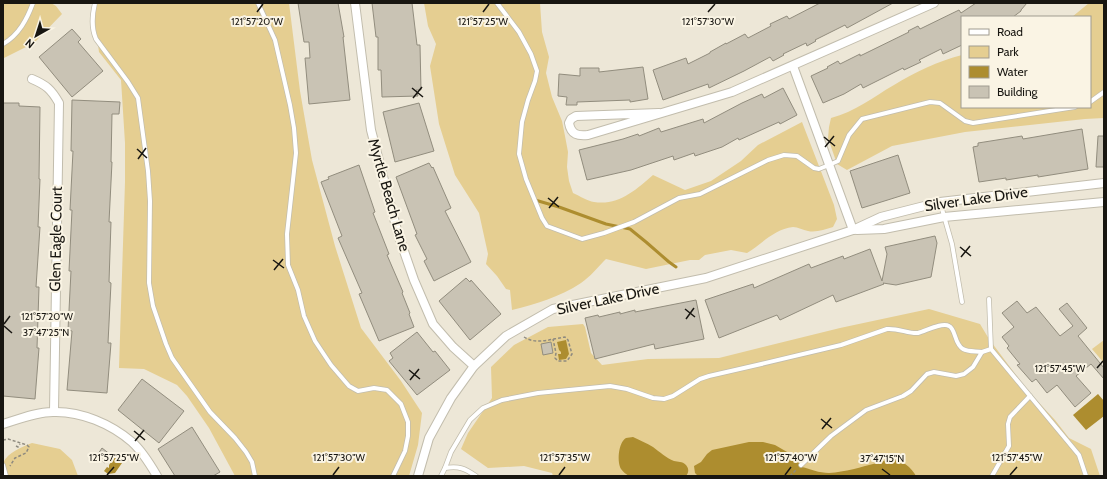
<svg xmlns="http://www.w3.org/2000/svg" width="1107" height="479" viewBox="0 0 1107 479" font-family="Cabin,sans-serif">
<style>
.green{fill:#e5ce91}
.water{fill:#ad8d2f}
.lines{fill:none;stroke-linecap:round;stroke-linejoin:round}
.stream{stroke:#ad8d2f;stroke-width:3}
.building{fill:#c9c3b4;stroke:#928d7e}
.service-casing{stroke:#c2bdad;stroke-width:5.5}
.minor-casing{stroke:#c2bdad;stroke-width:10}
.path{stroke:#8e8a7f;stroke-width:1.5;stroke-dasharray:3 2;stroke-linecap:butt}
.service{stroke:#fff;stroke-width:4}
.minor{stroke:#fff;stroke-width:8}
.ticks{fill:none;stroke:#181611;stroke-width:1.5}
.labels{text-anchor:middle;dominant-baseline:central;stroke-width:4;stroke-linejoin:round;paint-order:stroke}
.street-label{font-size:15px;fill:#181611;stroke:#faf4e4}
.ticks-label{font-size:10px;text-anchor:middle;fill:#181611;stroke:#faf4e4;stroke-width:4;stroke-linejoin:round;paint-order:stroke}
</style>
<rect width="100%" height="100%" fill="#ede7d7"/>
<g class="green">
<path d="M3,3H51L56,6L62,14L34,43L4,58L3,62Z"/>
<path d="M92,3H289L300,91L312,160L335,246L361,328L401,381L422,413L418,445L409,476H235L209,428L187,396L177,385L144,369L119,368L125,182V143L121,80L99,52Z"/>
<path d="M424,3H540L542,32L549,57L546,73L552,97L562,121L565,136L568,152L567,167L569,181L573,193C580,196 587,201 594,202C618,206 636,190 653,175L685,190L711,181L741,161L758,145L802,122L834,205L837,219L833,227C825,229 816,233 808,231C803,230 798,227 793,227C774,229 762,244 747,253L731,250L705,255L699,260H690L646,269L606,259C598,267 590,277 581,283C560,297 536,304 512,310L510,290L506,289L497,276L486,264L488,254L479,213L455,175L439,124L430,66L436,44L428,26Z"/>
<path d="M1089,3H1104V118L1085,119L965,132L892,146L847,170L837,164L828,138L829,127L831,118C855,112 873,97 894,85C915,72 938,61 962,55V107H1090V17H1072Z"/>
<path d="M929,309L980,324L989,339L1028,391L1055,420L1069,438L1091,449L1100,476H553L552,473L524,466L488,468L461,449L468,433L492,398L491,367L514,345L548,327L583,324L585,327L591,353L602,365L648,359L719,358L840,328Z"/>
<path d="M1104,340V363L1092,349Z"/>
<path d="M32,443L60,449L72,460L78,476H3C3,472 2,466 3,463C8,452 22,447 32,443Z"/>
</g>
<g class="water">
<path d="M566,340L569,354L566,359L559,360L558,354H561V352L559,350L557,342Z"/>
<path d="M1098,394L1104,401V416L1086,430L1073,415Z"/>
<path d="M633,437C639,440 647,443 653,447C660,452 666,458 674,461C678,462 682,461 686,465C689,469 689,472 686,476H629C626,474 623,472 621,469C617,462 618,443 626,438C628,438 631,437 633,437Z"/>
<path d="M749,442H763L775,445L794,456L802,467C810,469 819,473 829,473C845,472 861,467 877,463C882,462 887,459 892,459C901,459 912,468 916,476H775L769,475L752,476H698L695,473L694,466L701,462L707,454L712,450Z"/>
<path d="M115,457L122,463L115,473L108,474L104,471L107,467L109,468V465Z"/>
</g>
<g class="lines">
<path class="stream" d="M535,200L559,207L606,224L630,229L646,242L669,262L676,267"/>
</g>
<g class="building">
<path d="M298,3H338L344,37H343L350,100L309,104L305,58H310L309,42H304Z"/>
<path d="M372,3H412L417,45H420L421,90H416L418,96L382,97L381,70H378V37H376Z"/>
<path d="M820,3H893L847,28L845,25L815,40L816,41L807,46L806,43L783,54L784,55L773,61L770,57L744,71L709,88L708,84L663,100L653,70L686,58L688,64L710,53V52L726,43V44L745,34L748,38L771,26L770,24L787,16L789,19Z"/>
<path d="M976,3H1027L1021,10V11L1013,17H962V45L943,54L941,49L919,60L921,62L904,70L903,68L863,88L861,84L844,94L823,103L811,76L828,68L827,67L838,61L840,64L860,54V56L909,32L908,31L918,26L920,29L959,10L961,13Z"/>
<path d="M72,29L81,39L78,42L103,71L72,97L39,57Z"/>
<path d="M643,67L648,99L630,102V100L577,102V105H566L567,97L558,96L559,74L580,76V68H599V72Z"/>
<path d="M783,88L797,115L780,124L779,122L739,140L738,138L722,147L695,156L694,153L674,160L673,156L631,170L587,180L579,150L623,139L638,134L639,136L659,128L661,132L703,119L704,123L742,103L762,94L764,98Z"/>
<path d="M72,100L120,102L119,114H112L111,162H112L109,222H111L109,282L111,283L108,343H111L107,393L67,390L72,331L68,330L71,271H69L72,210H70L73,151H71Z"/>
<path d="M3,103H19V106L40,107L39,179H40L38,227H40L36,287H39L37,348H39L35,399L3,396Z"/>
<path d="M419,103L434,151L395,162L383,112Z"/>
<path d="M1082,129L1088,169L1038,177V175L1006,180V178L979,182L973,147L978,146V143L1022,136L1023,139Z"/>
<path d="M1098,136H1104V167H1096Z"/>
<path d="M898,155L910,193L862,208L850,171Z"/>
<path d="M429,163L432,168L433,167L451,208L445,211L471,262L434,281L424,261L427,259L415,235L417,234L396,177Z"/>
<path d="M359,165L375,212L373,213L389,254L387,255L403,292L402,293L410,313L409,314L414,327L379,341L359,294L362,293L338,238L342,236L321,182L329,179L328,177Z"/>
<path d="M935,236L937,243L931,277L896,285L883,283L884,284L836,302L833,295L780,320L777,315L719,338L705,300L753,284L754,288L809,264L811,268L843,256L844,259L870,249L882,281L887,254L885,247Z"/>
<path d="M466,278L470,282L471,280L501,314L470,340L439,301Z"/>
<path d="M696,300L704,339L655,349L654,344L595,359L585,318L598,315L599,317L620,312V314L635,310V312Z"/>
<path d="M1017,301L1027,313L1036,307L1060,336L1073,326L1059,309L1067,303L1087,328L1078,336L1104,368V379L1091,364L1076,376L1091,393L1075,407L1057,385L1047,393L1036,379L1032,382L1017,365L1020,364L1007,348L1009,346L1002,337L1014,327L1002,313Z"/>
<path d="M417,332L433,352L435,351L450,370L417,395L389,361L393,358L390,353Z"/>
<path d="M551,342L553,353L543,355L541,344Z"/>
<path d="M142,379L184,411L159,443L118,410Z"/>
<path d="M192,427L220,472L213,476H175L158,449Z"/>
<path d="M102,448L111,455L105,463L96,457Z"/>
</g>
<g class="lines">
<defs>
<g id="service">
<path d="M95,3C92,16 91,27 96,39L128,82L138,98L148,171L150,201L149,283L153,306L166,344L172,358L210,412L235,438L246,452L252,462L255,476"/>
<path d="M258,3L275,40L290,105L294,128L296,153L287,234L288,265L298,290L304,316L315,341L331,365L349,386L358,391L374,388L387,390L401,404L408,422V436L405,451L393,476"/>
<path d="M497,3L519,32L531,54L537,71L535,81L528,100L522,122L519,154L526,179L542,218L547,226L582,239L604,233L634,222L679,198L700,194L768,160L784,155L797,156L814,168L819,169L829,165L838,161L849,135L862,119L930,102L940,103L965,121L973,123L1075,107"/>
<path d="M3,44C19,35 27,19 33,3"/>
<path d="M1090,102L1104,92"/>
<path d="M940,202L952,244L962,302"/>
<path d="M989,299L991,349"/>
<path d="M982,352L991,349L1030,396L1010,417L1008,424L1009,446L992,476"/>
<path d="M1030,396L1079,455L1086,476"/>
<path d="M3,465L6,476"/>
<path d="M441,476L445,468"/>
<path d="M476,476C464,468 459,466 445,468L451,452L470,420L483,408L502,400L538,393L610,386L627,389L653,398L664,399L673,396L700,379L709,376L757,365L841,345L887,329C898,328 909,334 918,333C926,331 942,322 949,326C956,329 954,344 963,349C968,352 976,351 982,352L973,367L964,374L956,376L934,372L927,374L911,391L903,396L866,410L831,436L801,465"/>
</g>
<g id="minor">
<path d="M355,3L371,130L398,234L414,280L433,324L453,347L474,366"/>
<path d="M793,66L853,230"/>
<path d="M32,79C46,85 51,89 59,103L54,411"/>
<path d="M659,113L576,116L571,119L569,123C571,135 578,136 588,135L732,92L934,3"/>
<path d="M857,230L884,229L944,217L1104,202"/>
<path d="M3,424C19,419 36,412 53,412C81,411 111,424 132,442C142,451 150,464 157,476"/>
<path d="M418,476L429,438L451,398L474,366L506,336L553,309L706,278L853,230L881,217L940,202L1104,183"/>
</g>
</defs>
<use href="#service" class="service-casing"/>
<use href="#minor" class="minor-casing"/>
<g class="path">
<path d="M524,337C536,345 551,339 565,337L568,340L572,354L567,361H558L555,358L556,353L553,339"/>
<path d="M3,440L8,439L27,445L29,447L26,453L15,458L10,466"/>
<path d="M16,446L18,447L20,444"/>
<path d="M790,476L796,470"/>
</g>
<use href="#service" class="service"/>
<use href="#minor" class="minor"/>
</g>
<path class="ticks" d="M257,12L263,4M483,12L489,4M708,12L715,4M412,88L423,97M413,98L422,87M824,137L835,146M825,147L834,136M137,149L147,158M138,159L146,148M548,198L559,207M549,208L558,197M960,247L971,256M961,257L970,246M273,260L284,268M274,270L283,259M685,309L695,317M686,319L694,308M4,324L10,316M4,326L12,333M1097,368L1103,361M409,370L420,379M410,380L419,369M821,419L832,428M822,429L831,418M134,431L145,440M135,441L144,430M882,469L890,475M107,475L114,467M333,475L339,467M559,475L565,467M785,475L791,467M1010,475L1017,467"/>
<g class="labels">
<g class="street-label">
<text transform="translate(389 195) rotate(74)">Myrtle Beach Lane</text>
<text transform="translate(976 199) rotate(-8)">Silver Lake Drive</text>
<text transform="translate(56 239) rotate(-89)">Glen Eagle Court</text>
<text transform="translate(608 299) rotate(-12)">Silver Lake Drive</text>
</g>
</g>
<g class="ticks-label">
<text x="257" y="25">121°57'20"W</text>
<text x="483" y="25">121°57'25"W</text>
<text x="708" y="25">121°57'30"W</text>
<text x="47" y="320">121°57'20"W</text>
<text x="46" y="336">37°47'25"N</text>
<text x="1060" y="372">121°57'45"W</text>
<text x="114" y="461">121°57'25"W</text>
<text x="339" y="461">121°57'30"W</text>
<text x="565" y="461">121°57'35"W</text>
<text x="791" y="461">121°57'40"W</text>
<text x="1017" y="461">121°57'45"W</text>
<text x="882" y="462">37°47'15"N</text>
</g>
<rect width="1107" height="479" fill="none" stroke="#181611" stroke-width="8"/>
<rect x="961" y="16" width="130" height="92" fill="#faf4e4" stroke="#a09b90"/>
<rect x="969" y="29" width="20" height="6" fill="#ffffff" stroke="#a09b90"/>
<text x="997" y="36" font-size="12" fill="#181611">Road</text>
<rect x="969" y="46" width="20" height="12" fill="#e5ce91" stroke="#a09b90"/>
<text x="997" y="56" font-size="12" fill="#181611">Park</text>
<rect x="969" y="66" width="20" height="12" fill="#ad8d2f" stroke="#a09b90"/>
<text x="997" y="76" font-size="12" fill="#181611">Water</text>
<rect x="969" y="86" width="20" height="12" fill="#c9c3b4" stroke="#a09b90"/>
<text x="997" y="96" font-size="12" fill="#181611">Building</text>
<g transform="translate(36 36) rotate(219)" stroke="#faf4e4" stroke-width="3" paint-order="stroke">
<path d="M0-3L7 15L0 10L-7 15Z" fill="#181611"/>
<text y="-6" font-size="11" font-weight="bold" text-anchor="middle" fill="#181611">N</text>
</g>
</svg>
